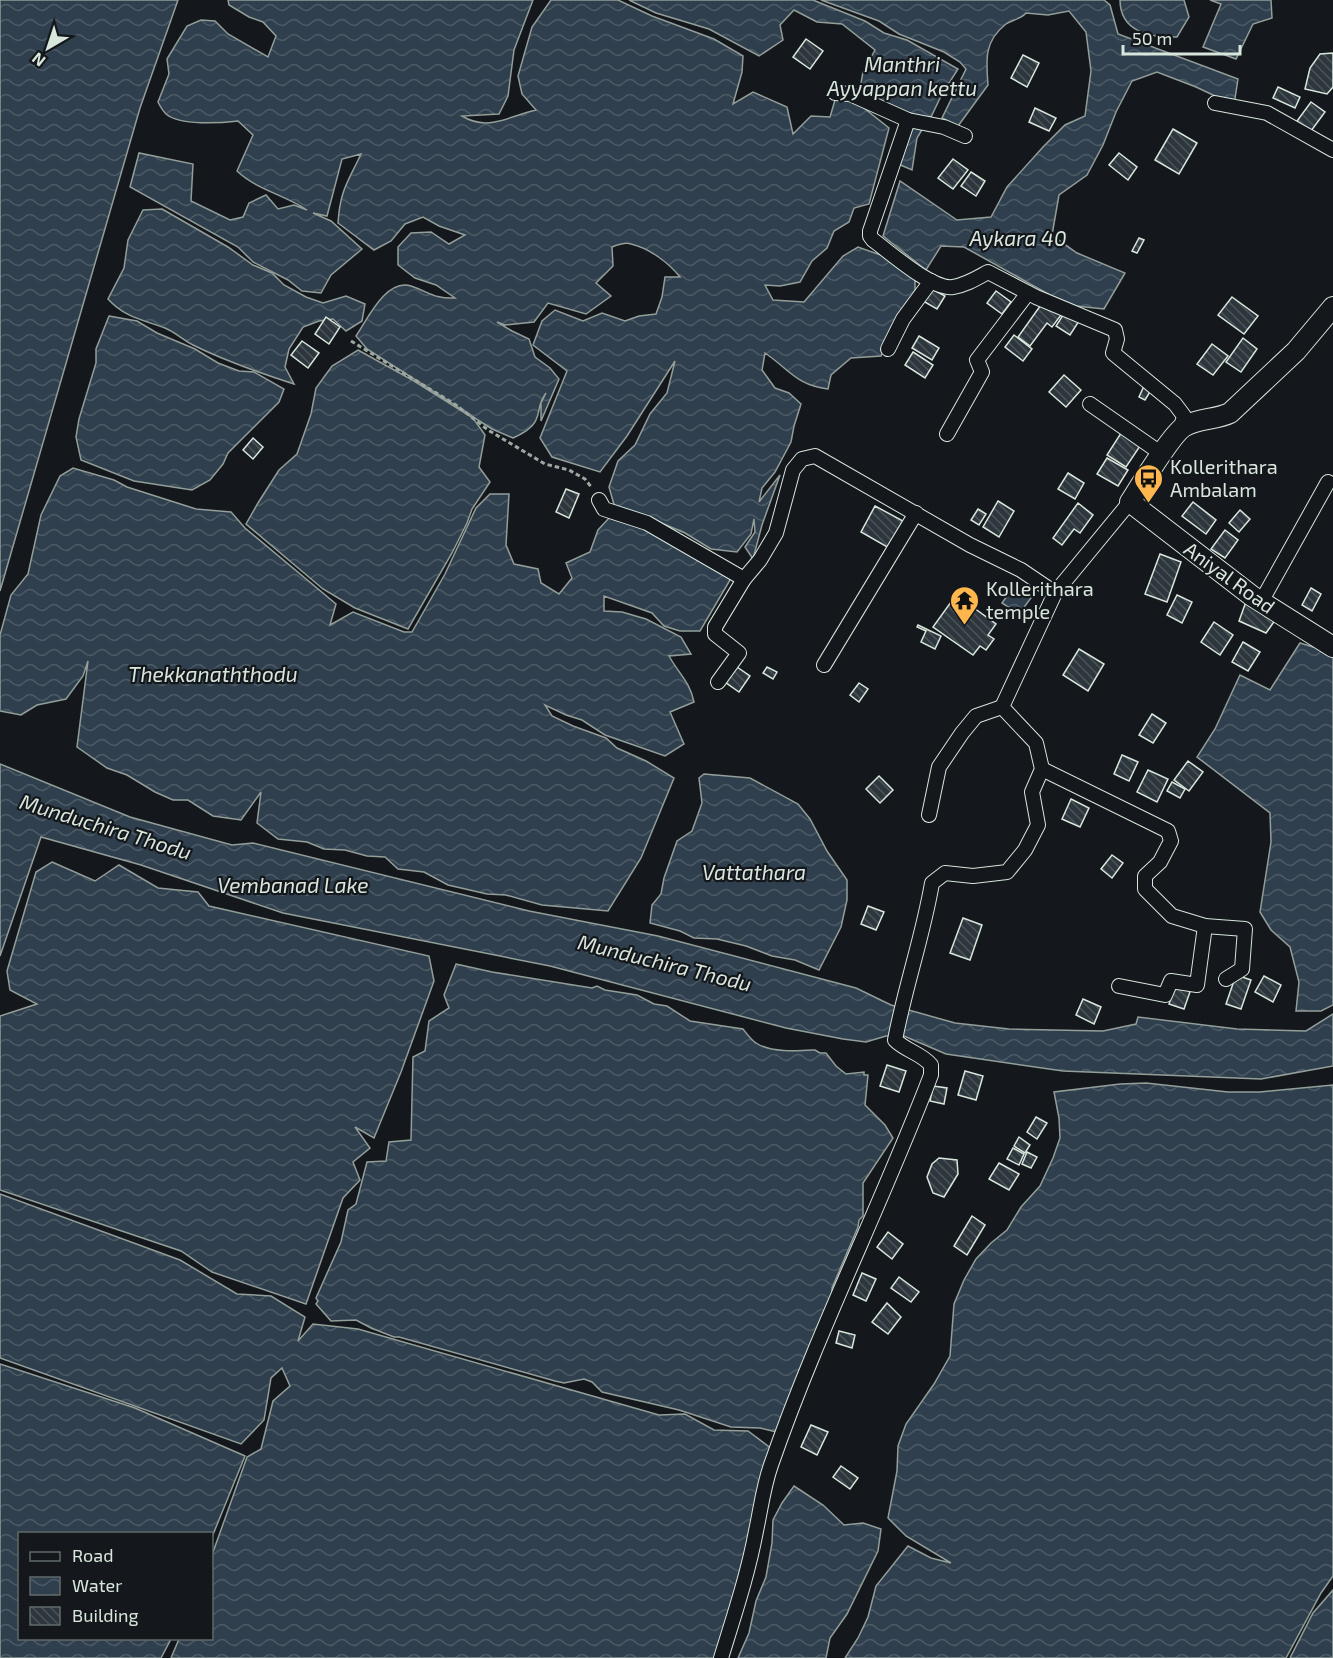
<svg xmlns="http://www.w3.org/2000/svg" width="1333" height="1658" viewBox="0 0 1333 1658" font-family="'Exo 2',sans-serif">
<style>
.water{fill:url(#water-waves);stroke:#939e99;stroke-width:1.5}
.building{fill:url(#building-back-hatch);stroke:#d8e6dc;stroke-width:1.5}
.lines{fill:none;stroke-linecap:round;stroke-linejoin:round}
.street-casing{stroke:#d8e6dc;stroke-width:16}
.secondary-casing{stroke:#d8e6dc;stroke-width:22}
.path{stroke:#9da8a2;stroke-width:3;stroke-dasharray:4.5 3;stroke-linecap:butt}
.street{stroke:#14181c;stroke-width:14}
.secondary{stroke:#14181c;stroke-width:20}
.labels{text-anchor:middle;dominant-baseline:central;stroke-width:4.5;stroke-linejoin:round;paint-order:stroke}
.poi-label{font-size:20px;fill:#d8e6dc;stroke:#14181c;text-anchor:start}
.street-label{font-size:20px;fill:#d8e6dc;stroke:#14181c}
.water-label{font-size:21px;font-style:italic;fill:#d8e6dc;stroke:#14181c}
</style>
<defs>
<pattern id="water-waves" width="16" height="10" patternUnits="userSpaceOnUse" patternTransform="scale(1.5)"><rect width="16" height="10" fill="#2f3f4d"/><path d="M0 5q4-4 8 0t8 0" fill="none" stroke="#4c5b66"/></pattern>
<pattern id="building-back-hatch" width="6" height="6" patternUnits="userSpaceOnUse" patternTransform="scale(1.5)"><rect width="6" height="6" fill="#2c363c"/><path d="M-1 5l2 2M0 0l6 6M5-1l2 2" fill="none" stroke="#4a5358"/></pattern>
</defs>
<rect width="100%" height="100%" fill="#14181c"/>
<g class="water">
<path d="M0,0H178L140,108L0,591Z"/>
<path d="M228,0H533L514,50L508,96L499,114L462,116C488,132 509,116 536,110L522,94L518,76L532,27L551,0H618L652,16L714,39L743,56L742,72L733,104L753,92L787,107L793,134L811,116L830,117L835,100L855,101L889,128L869,204L854,208L849,222L834,231L827,248L812,261L800,282L780,286L765,285L773,300L804,302L843,256L858,247L892,259L915,275V296L890,335L881,356L851,358L831,375L828,389C796,385 790,370 765,353L762,370L775,388L789,393L801,404L794,426L791,442L775,472L762,488L759,502L780,475L762,525L753,559L745,547L755,532L754,519L751,534L737,552L711,549L685,533L659,522L733,575L700,631H680L664,626L652,613L604,596V611L622,612L646,619L681,637L691,654L669,656C679,674 690,682 694,702L670,712L684,744L665,756L605,735L582,720L566,715L545,705L552,716L573,726L606,738L617,748L646,761L674,778L641,858L608,911L542,905L506,895L487,894L448,885L424,872L398,869L385,857L367,856L345,850L324,849L307,842L278,839L257,823L261,792L241,820L213,816L188,800H173L155,792L127,775L107,768L77,747L88,661L83,676L66,699L37,705L21,715L0,711V635L11,595L28,574L41,515L60,476L73,468L114,480L127,487L196,509L231,512L245,528L336,604L330,625L353,612L404,632H412L445,574L476,508L490,494H509L506,545L514,564L538,569L541,583L559,594L572,578L566,563L590,552L598,530L609,518L642,528L651,533L615,508L609,487L618,461L635,445L650,414L667,393L675,361L627,436L600,472L552,457L540,438L567,371L533,345L542,321L555,310L583,321L602,313L625,321L639,316L656,314L662,297L665,277H680C669,263 649,248 631,244C626,242 617,245 612,247L613,266L596,283L611,296L586,314L548,303L534,322L505,325L497,322L512,331L529,339L535,357L550,368L559,379L541,421V403L546,393C537,405 541,410 536,420C532,429 521,434 513,438L492,429L367,349L356,336C367,320 386,278 411,286C429,292 434,299 455,298L436,285L415,278L398,265V247L411,233L431,232L449,244L465,235L439,226L423,217L405,224L391,241L374,250L338,223C340,190 348,182 361,154L342,159L327,216L313,213L331,221L362,249L331,275L321,293L302,291L288,280L253,262L238,247L130,187L139,153L193,164L191,201L230,220L243,217L249,203L266,195L278,209L294,205L307,210C285,195 257,190 237,171L253,135L238,121C221,123 180,126 166,114C163,111 160,106 158,102L169,74L167,59L187,26L201,20L215,21L228,34L268,57L276,36L263,22L249,17L229,5Z"/>
<path d="M629,0H813L865,21L884,33L907,40L958,69L942,94L931,117H918L923,128L917,138L912,170L896,163L913,126L859,94L863,72L875,50L842,24L817,22L794,10L780,25L783,40L759,56L709,29L656,13Z"/>
<path d="M821,0H1104L1110,5L1118,34L1238,79L1234,105L1196,87L1157,72L1132,81L1116,112L1103,145L1087,175L1059,195L1052,235L1077,253L1125,273L1104,309L1076,306L1050,295L964,247L941,246L926,270L883,236L900,181L957,220L991,217L1007,187L1043,147L1065,125L1085,116L1091,71L1086,32L1069,11L1048,15L1026,13C1021,19 1012,20 1006,24C984,41 986,60 988,85L958,126L942,118L966,69L960,62L944,52L899,34L879,21Z"/>
<path d="M1120,0H1184L1189,17L1177,37C1151,38 1120,32 1120,0Z"/>
<path d="M1210,0H1271L1272,18L1253,24L1236,59L1203,47L1221,4Z"/>
<path d="M162,209L228,247L253,265L272,273L284,285L306,297L323,303L346,296L365,304L362,321L346,331L333,319L319,321L303,327L289,349L285,367L294,384C260,373 225,361 193,345C183,340 175,332 165,328C143,320 124,317 108,299L124,268L128,240L143,210Z"/>
<path d="M109,316L137,321L157,333L195,349L218,363L239,371L254,372L284,389L279,402L228,453L223,464L210,480L192,490L134,481L81,460L76,437L79,419L96,363V349Z"/>
<path d="M358,350L414,381L473,418L485,435L479,467L490,482L472,509L467,523L452,553L408,629L355,608L323,589L246,524L258,503L279,470L297,454L311,414L316,388L332,366Z"/>
<path d="M1014,586L1031,598L1019,614L1002,603Z"/>
<path d="M1300,643L1333,653V1005L1321,1011H1296L1299,982L1290,947L1271,930L1260,912L1271,842L1270,813L1197,757L1215,729L1240,675L1270,690Z"/>
<path d="M0,764L130,817L232,845L253,843L529,911L658,936L856,988L891,1005L955,1023L1009,1029L1103,1031L1136,1024L1138,1017L1237,1029L1306,1031L1333,1014V1066L1261,1079L1063,1071L946,1054L904,1036H886L866,1042L843,1039L786,1028L550,966L283,913L141,865L41,837L0,956Z"/>
<path d="M704,774L750,778L798,804L810,819L827,851L847,880V900L841,927L819,970L795,960L772,956L746,946L717,939L694,938L680,931L650,923L652,905L661,894L664,878L677,841L692,831L702,803L699,778Z"/>
<path d="M52,862L95,881L119,865L158,888L198,892L209,906L429,956L434,981L401,1072L374,1138L355,1127L370,1148L353,1162L360,1180L343,1198L306,1304L212,1272L181,1251L0,1190V1016L37,1004L10,990L7,971L36,872Z"/>
<path d="M456,964L492,972L592,988L597,986L605,990L637,995L654,1004L667,1006L690,1021L743,1029C747,1034 751,1040 756,1043C771,1053 798,1051 815,1050L820,1053H826L836,1066L846,1074L864,1072V1075H868L865,1105L885,1125L893,1138L863,1183V1216L859,1220L858,1227L832,1288V1303L781,1433L760,1428L731,1427L679,1410L602,1392L592,1382L584,1379L564,1383L555,1381L399,1337H394L371,1328L356,1320L331,1321L316,1304L318,1301L316,1298L341,1242L348,1210L356,1204L367,1162L386,1161L389,1142L411,1140L413,1057L425,1051L429,1021L449,1008L444,995Z"/>
<path d="M1146,1083L1228,1092H1260L1333,1085V1576L1321,1593L1286,1658H845L858,1638L868,1617L876,1586L908,1546L931,1558L951,1563L906,1536L888,1518L897,1471L898,1446L906,1424L934,1384L950,1356L954,1304L964,1280L976,1259L991,1243L1007,1230L1021,1207L1040,1186L1053,1158L1060,1138L1059,1118L1054,1092L1120,1084Z"/>
<path d="M0,1194L180,1260L237,1294L271,1296L305,1317L298,1341L313,1324L358,1329L659,1415L685,1414L714,1430L748,1431L772,1449L723,1658H171L179,1639L212,1638V1555L247,1457L261,1449L273,1401L290,1386L282,1368L271,1378L264,1420L241,1444L0,1358Z"/>
<path d="M0,1364L135,1408L245,1456L212,1537V1534H20V1638L171,1639L161,1658H0Z"/>
<path d="M794,1486L823,1505L844,1525L863,1523L881,1529L878,1551L847,1614L830,1638L826,1658H738L749,1633L756,1601L766,1577L772,1543L773,1520L782,1503Z"/>
<path d="M1333,1590V1658H1290L1313,1613Z"/>
</g>
<g class="building">
<path d="M806,39L823,51L810,69L793,57Z"/>
<path d="M1333,53V87L1327,94L1305,89L1310,68L1320,54Z"/>
<path d="M1023,55L1039,63L1027,87L1011,78Z"/>
<path d="M1278,87L1300,97L1295,108L1273,98Z"/>
<path d="M1311,102L1325,112L1311,131L1297,121Z"/>
<path d="M1035,108L1056,118L1049,131L1029,122Z"/>
<path d="M1173,129L1197,143L1179,174L1155,160Z"/>
<path d="M1119,153L1137,167L1128,180L1109,165Z"/>
<path d="M953,159L968,170L953,189L938,178Z"/>
<path d="M971,172L985,181L976,196L961,186Z"/>
<path d="M1139,238L1144,240L1137,253L1132,251Z"/>
<path d="M930,288L945,296L937,309L923,301Z"/>
<path d="M996,291L1011,302L1002,314L987,303Z"/>
<path d="M1232,297L1258,316L1244,334L1218,315Z"/>
<path d="M1043,302L1061,315L1052,327L1047,323L1030,346L1018,337Z"/>
<path d="M1065,312L1079,321L1070,335L1056,326Z"/>
<path d="M326,317L340,327L329,344L315,334Z"/>
<path d="M1014,335L1032,349L1023,361L1005,347Z"/>
<path d="M919,336L939,348L932,360L912,348Z"/>
<path d="M1243,338L1257,349L1241,372L1226,362Z"/>
<path d="M302,341L319,353L308,368L291,355Z"/>
<path d="M1212,344L1228,356L1213,375L1197,364Z"/>
<path d="M913,352L933,365L925,378L905,365Z"/>
<path d="M1064,375L1081,390L1066,407L1049,392Z"/>
<path d="M1144,386L1151,390L1145,400L1139,397Z"/>
<path d="M1123,430L1142,443L1126,467L1107,455Z"/>
<path d="M253,438L263,447L253,459L243,450Z"/>
<path d="M1107,458L1128,470L1118,486L1097,474Z"/>
<path d="M1068,473L1084,483L1075,499L1058,489Z"/>
<path d="M566,489L579,494L569,518L556,512Z"/>
<path d="M998,501L1014,511L999,537L983,527Z"/>
<path d="M1193,502L1216,520L1206,534L1182,516Z"/>
<path d="M1078,503L1093,515L1080,533L1074,529L1062,545L1053,538Z"/>
<path d="M875,506L903,521L889,548L861,532Z"/>
<path d="M978,509L986,514L979,525L971,520Z"/>
<path d="M1240,510L1250,519L1239,532L1229,523Z"/>
<path d="M1225,530L1238,540L1225,558L1211,549Z"/>
<path d="M1160,554L1181,562L1167,602L1145,594Z"/>
<path d="M1311,588L1321,594L1312,611L1302,605Z"/>
<path d="M956,595L996,624L988,635L994,639L986,650L980,646L973,655L933,627Z"/>
<path d="M1177,595L1192,602L1182,623L1167,615Z"/>
<path d="M1247,599L1276,619L1266,633L1239,621Z"/>
<path d="M1214,622L1233,635L1220,655L1201,642Z"/>
<path d="M918,625L941,636L935,649L921,642L926,631L917,627Z"/>
<path d="M1243,642L1260,652L1248,671L1232,662Z"/>
<path d="M1079,649L1104,664L1088,691L1063,675Z"/>
<path d="M734,665L750,676L739,692L722,680Z"/>
<path d="M767,667L777,672L773,679L763,673Z"/>
<path d="M859,683L868,689L859,702L850,695Z"/>
<path d="M1152,714L1166,723L1153,743L1139,735Z"/>
<path d="M1122,755L1138,762L1129,781L1114,774Z"/>
<path d="M1188,761L1203,772L1189,791L1174,780Z"/>
<path d="M1148,770L1168,779L1157,802L1137,792Z"/>
<path d="M879,776L893,790L880,803L866,789Z"/>
<path d="M1172,782L1185,789L1180,798L1167,791Z"/>
<path d="M1071,799L1089,808L1080,827L1062,819Z"/>
<path d="M1112,855L1123,863L1112,878L1101,869Z"/>
<path d="M868,906L884,912L876,930L861,924Z"/>
<path d="M963,918L982,925L970,960L950,953Z"/>
<path d="M1236,975L1251,980L1241,1009L1226,1004Z"/>
<path d="M1264,976L1281,985L1273,1002L1255,992Z"/>
<path d="M1176,983L1191,989L1184,1009L1169,1004Z"/>
<path d="M1083,999L1101,1007L1094,1024L1076,1015Z"/>
<path d="M887,1065L906,1071L899,1092L880,1086Z"/>
<path d="M965,1071L983,1076L976,1100L958,1095Z"/>
<path d="M933,1086L947,1088L944,1104L930,1101Z"/>
<path d="M1036,1117L1047,1123L1037,1139L1027,1132Z"/>
<path d="M1019,1137L1030,1145L1025,1153L1014,1146Z"/>
<path d="M1013,1148L1024,1154L1019,1165L1007,1159Z"/>
<path d="M1027,1152L1037,1157L1031,1168L1022,1164Z"/>
<path d="M939,1158L957,1160L958,1174L944,1197L933,1193L927,1177L932,1164Z"/>
<path d="M999,1163L1019,1174L1009,1190L989,1179Z"/>
<path d="M972,1216L985,1225L967,1255L954,1246Z"/>
<path d="M888,1232L903,1244L892,1259L877,1247Z"/>
<path d="M862,1273L876,1279L866,1301L853,1295Z"/>
<path d="M899,1277L919,1292L911,1302L891,1288Z"/>
<path d="M887,1303L901,1317L888,1334L872,1322Z"/>
<path d="M839,1331L855,1335L852,1348L836,1343Z"/>
<path d="M811,1425L828,1432L817,1455L801,1447Z"/>
<path d="M841,1466L858,1478L850,1489L833,1477Z"/>
</g>
<g class="lines">
<defs>
<g id="street">
<path d="M835,93L850,94L908,120L944,127L965,136"/>
<path d="M1215,103L1267,113L1333,150"/>
<path d="M908,120L870,231V236L873,240C891,253 932,290 953,287C966,285 977,278 988,272L1036,297L1115,330L1117,339L1113,353L1175,404L1184,416L1181,427"/>
<path d="M888,349L903,319L931,281"/>
<path d="M1090,404L1162,454"/>
<path d="M947,434L982,372L977,360L1028,293"/>
<path d="M599,500L604,509L647,523L744,579"/>
<path d="M1261,602L1328,482"/>
<path d="M824,665L916,513"/>
<path d="M718,682L739,653L715,634V627L744,579L760,560L776,533L793,470L802,459L815,456L970,545L1021,570L1055,593"/>
<path d="M1042,769L1168,831L1171,841L1160,862L1145,876V889L1172,916L1205,926L1245,929L1242,969L1226,979"/>
<path d="M929,815L939,767L962,733L976,716L1002,707"/>
<path d="M1119,986L1165,995L1171,981L1197,985L1205,926"/>
<path d="M721,1658C734,1616 748,1574 756,1531C761,1508 763,1488 771,1465C817,1332 881,1206 931,1075V1065C921,1053 906,1051 895,1040C905,987 923,936 932,883L945,873L973,876L1007,872L1025,850L1038,825L1032,792L1042,769L1036,743L1002,707L1055,593L1130,502"/>
</g>
<path id="secondary" d="M1333,307L1296,351L1230,413C1215,420 1199,418 1185,426C1173,432 1139,488 1130,502L1252,596L1333,647"/>
</defs>
<use href="#street" class="street-casing"/>
<use href="#secondary" class="secondary-casing"/>
<path class="path" d="M351,341L456,405L488,430L545,464L569,470L585,479L592,488"/>
<use href="#street" class="street"/>
<use href="#secondary" class="secondary"/>
</g>
<defs>
<symbol id="bus-pin" viewBox="-11 -11 22 30"><path d="M0 17L-7.5 6A9.5 9.5 0 1 1 7.5 6Z" fill="#ffb74d" stroke="#14181c"/><path d="M-5-6H5V4H4V6H2V4H-2V6H-4V4H-5ZM-3.5-4V0h7V-4ZM-3.5 1.2v1.5H-2V1.2ZM2 1.2v1.5H3.5V1.2Z" fill="#111"/></symbol>
<symbol id="temple-pin" viewBox="-11 -11 22 30"><path d="M0 17L-7.5 6A9.5 9.5 0 1 1 7.5 6Z" fill="#ffb74d" stroke="#14181c"/><path d="M0-6L5-2H3V0L6.5 2.5H4V6H1.5V3h-3V6H-4V2.5H-6.5L-3 0V-2H-5Z" fill="#111"/></symbol>
</defs>
<g fill-rule="evenodd">
<use href="#bus-pin" x="1132" y="462" width="33" height="45"/>
<use href="#temple-pin" x="948" y="584" width="33" height="45"/>
</g>
<g class="labels">
<g class="poi-label">
<text x="1170" y="466">Kollerithara<tspan x="1170" dy="23">Ambalam</tspan></text>
<text x="986" y="588">Kollerithara<tspan x="986" dy="23">temple</tspan></text>
</g>
<g class="street-label">
<text transform="translate(1230 577) rotate(36)">Aniyal Road</text>
</g>
<g class="water-label">
<text x="902" y="63">Manthri<tspan x="902" dy="24">Ayyappan kettu</tspan></text>
<text x="1018" y="237">Aykara 40</text>
<text x="213" y="673">Thekkanaththodu</text>
<text transform="translate(106 826) rotate(17)">Munduchira Thodu</text>
<text x="754" y="871">Vattathara</text>
<text x="293" y="884">Vembanad Lake</text>
<text transform="translate(665 962) rotate(14)">Munduchira Thodu</text>
</g>
</g>
<rect x="18" y="1532" width="195" height="108" fill="#14181c" stroke="#626a69" stroke-width="1.5"/>
<rect x="30" y="1552" width="30" height="9" fill="#14181c" stroke="#626a69" stroke-width="1.5"/>
<text x="72" y="1562" font-size="18" fill="#d8e6dc">Road</text>
<rect x="30" y="1577" width="30" height="18" fill="url(#water-waves)" stroke="#626a69" stroke-width="1.5"/>
<text x="72" y="1592" font-size="18" fill="#d8e6dc">Water</text>
<rect x="30" y="1607" width="30" height="18" fill="url(#building-back-hatch)" stroke="#626a69" stroke-width="1.5"/>
<text x="72" y="1622" font-size="18" fill="#d8e6dc">Building</text>
<g transform="translate(48 48) rotate(219)" stroke="#14181c" stroke-width="4.5" paint-order="stroke">
<path d="M0-4.5L10 22L0 15L-10 22Z" fill="#d8e6dc"/>
<text y="-9" font-size="16" font-weight="bold" text-anchor="middle" fill="#d8e6dc">N</text>
</g>
<path d="M1123 45v9h117v-9" fill="none" stroke="#d8e6dc" stroke-width="3"/>
<text x="1132" y="45" font-size="18" fill="#d8e6dc" stroke="#14181c" stroke-width="4.5" paint-order="stroke">50 m</text>
</svg>
